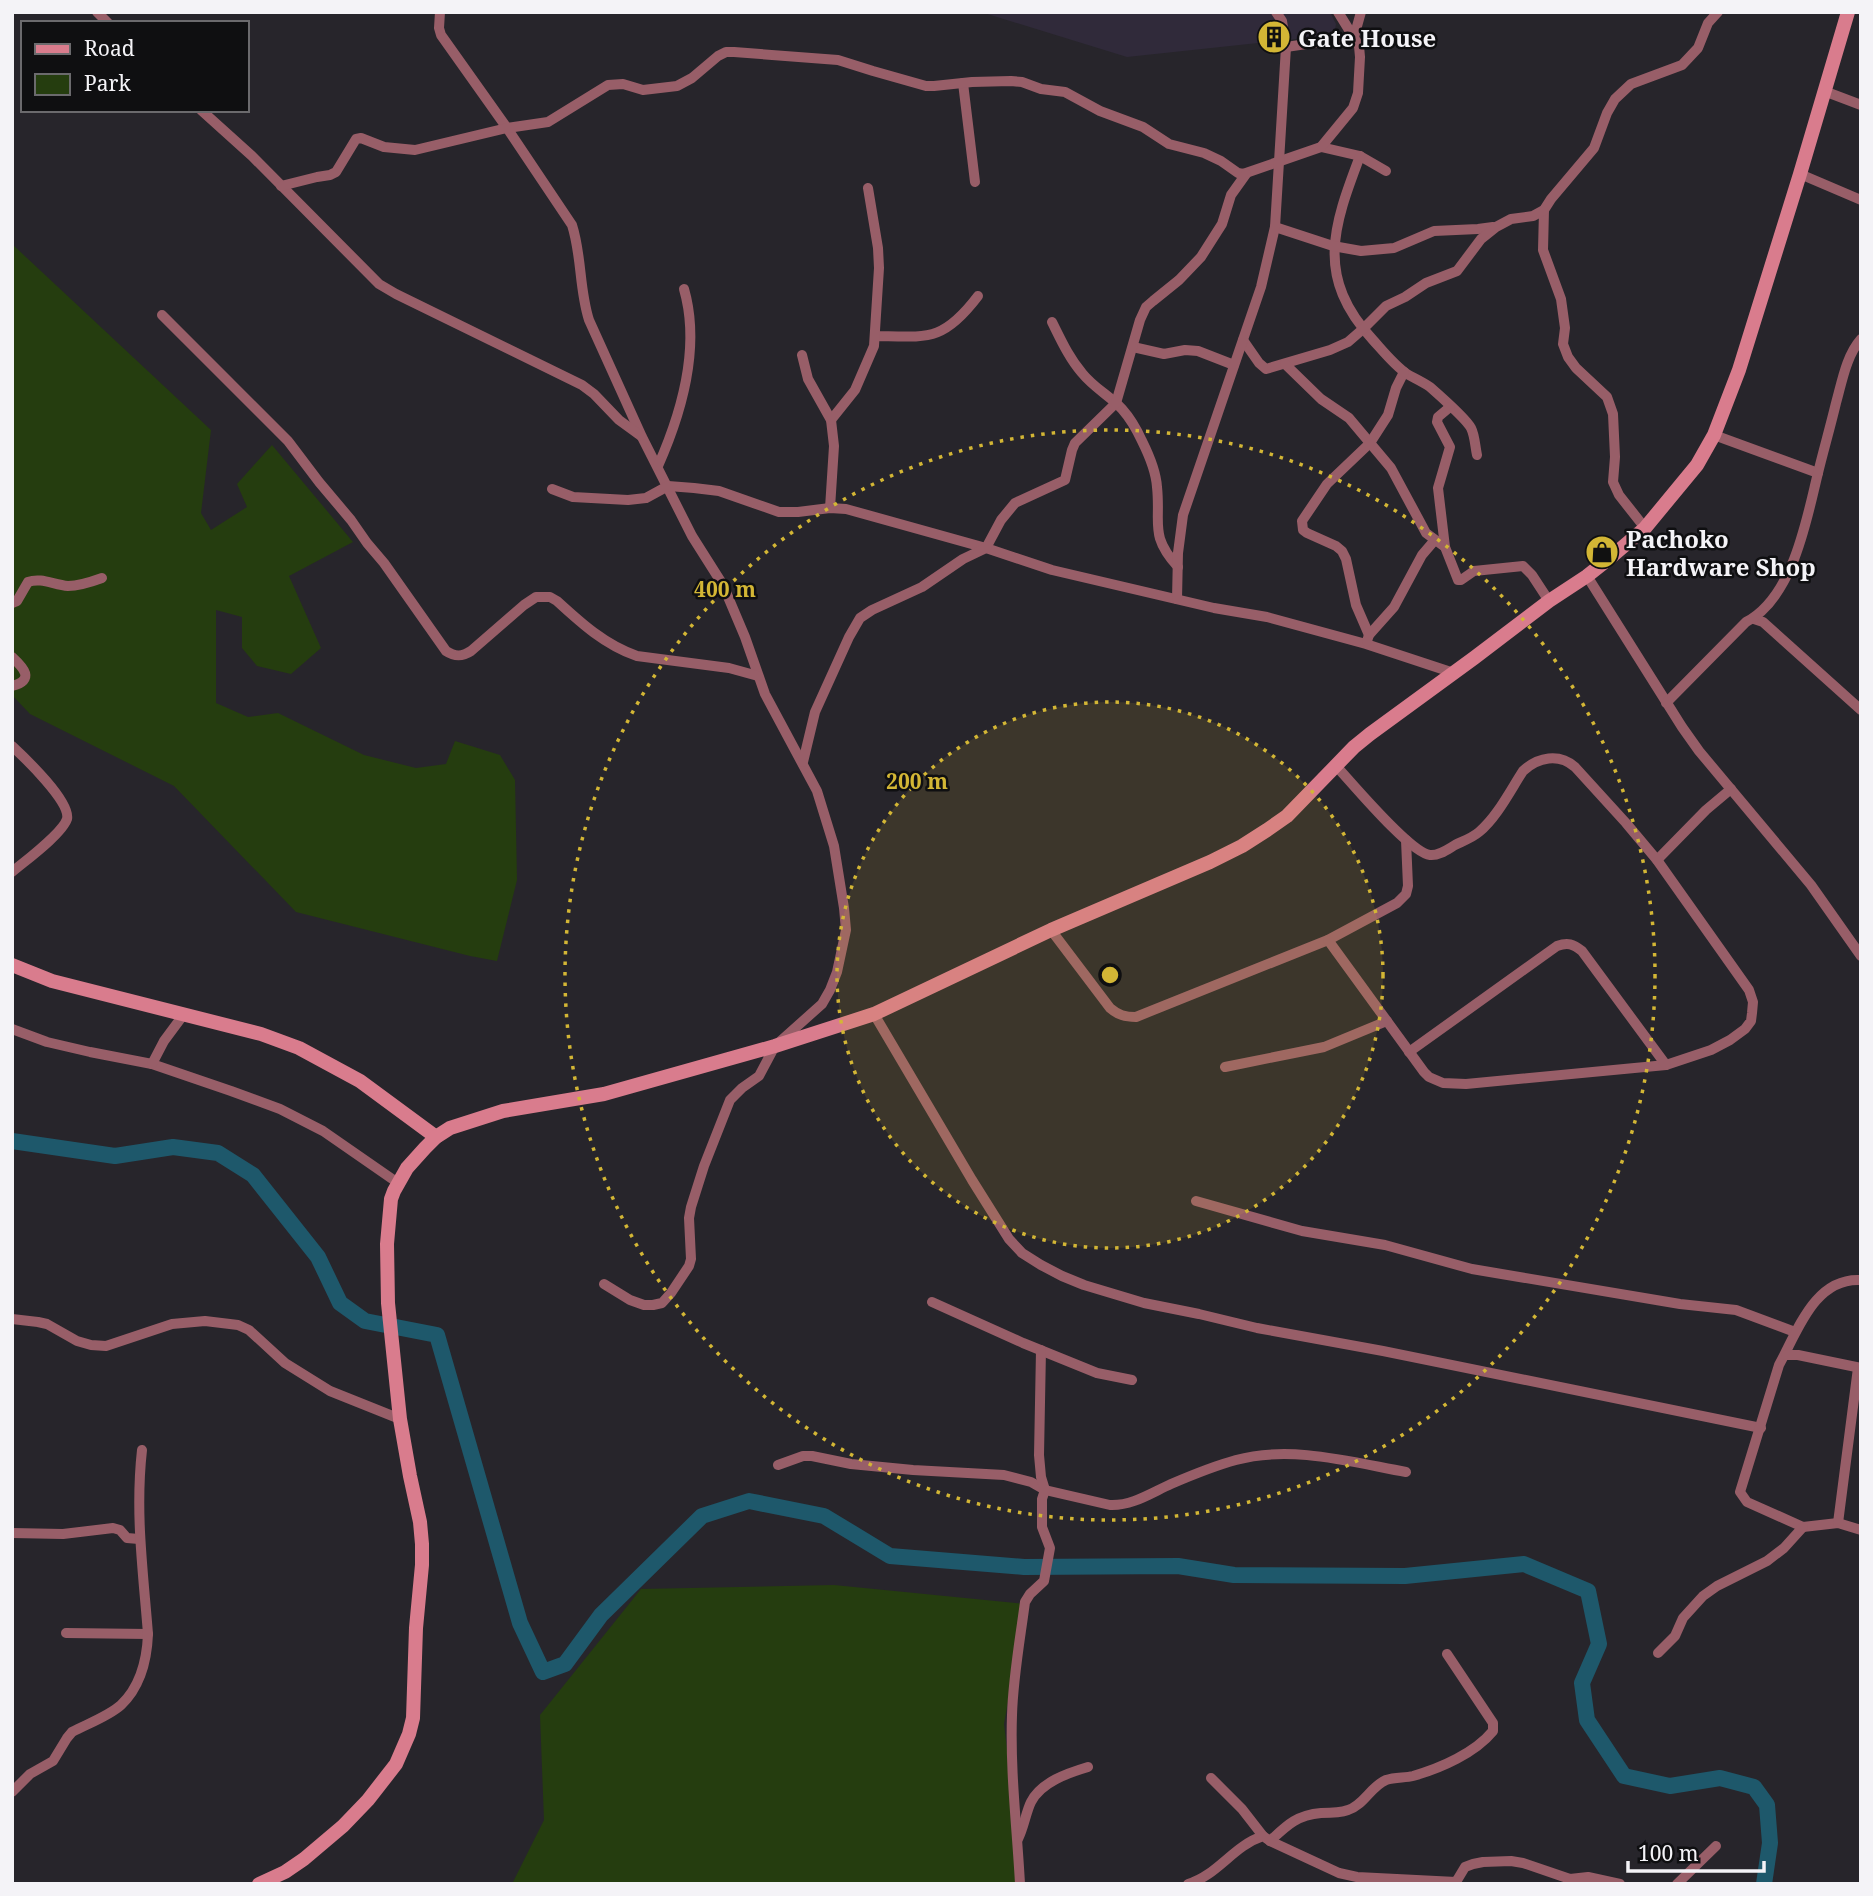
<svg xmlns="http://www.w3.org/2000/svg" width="1873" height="1896" viewBox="0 0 1873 1896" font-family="'Noto Serif',serif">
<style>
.education{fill:#302a3a}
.green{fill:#253d0f}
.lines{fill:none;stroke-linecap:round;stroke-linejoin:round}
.river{stroke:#1e586b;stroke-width:16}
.street{stroke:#985e68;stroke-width:10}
.secondary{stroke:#d97c8d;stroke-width:14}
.ring{fill:none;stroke:#d3b635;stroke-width:3.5;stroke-dasharray:3.5 7}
.labels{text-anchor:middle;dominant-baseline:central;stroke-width:5;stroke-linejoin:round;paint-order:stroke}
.poi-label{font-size:24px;font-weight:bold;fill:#f4f3f7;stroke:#0f0f11;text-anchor:start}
.centre{fill:#d3b635;stroke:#0f0f11;stroke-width:3.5}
.ring-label{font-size:21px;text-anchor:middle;font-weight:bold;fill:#d3b635;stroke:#0f0f11;stroke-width:5;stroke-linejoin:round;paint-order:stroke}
</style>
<rect width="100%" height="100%" fill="#27252b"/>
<path class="education" d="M981,12H1330L1336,24L1334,35L1127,57Z"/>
<g class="green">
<path d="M12,244L211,430L201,513L211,530L247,507L237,484L272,445L353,542L289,576L321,648L291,674L257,666L242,648V617L216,610V703L248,717L278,713L364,755L416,768L446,764L455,741L500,755L515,780L517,880L497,961L470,956L296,912L174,786L30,714L12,695Z"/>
<path d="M834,1585L1025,1604L1004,1724L1023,1884H512L544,1820L540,1715L641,1589Z"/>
</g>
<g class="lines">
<path class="river" d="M12,1141L115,1156L173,1147L218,1153L253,1175L318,1257L340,1303L365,1321L437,1335L520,1623L543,1672L565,1664L601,1615L702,1516L749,1501L824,1516L890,1556L1024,1567L1178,1566L1234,1575L1405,1576L1524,1564L1588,1591L1599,1644L1582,1683L1587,1720L1624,1776L1670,1786L1720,1778L1754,1787L1767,1805L1770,1843L1764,1884"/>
<g class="street">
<path d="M97,12L108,23"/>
<path d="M440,12L439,28L441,35L507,128L572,225C582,256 579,289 589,320L642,437L692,536L723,585L745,637L765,694L817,791L834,846L844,908L846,930L837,972L830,990L822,1004L775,1046L759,1076L742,1088L730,1100L704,1166L691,1207L689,1218L691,1259L689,1266L671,1293L662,1303L653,1305H644L630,1300L604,1284"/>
<path d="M1286,47L1354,37L1361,12"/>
<path d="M963,83L975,182"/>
<path d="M1824,91L1861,105"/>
<path d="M201,110L252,156L379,284L396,294L582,385L594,394L619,420L641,436"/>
<path d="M1321,147L1360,156L1386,171"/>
<path d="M1360,156C1333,227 1315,277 1373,340C1383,351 1394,365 1407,374C1414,378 1423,382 1430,387C1438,394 1467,420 1471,428C1475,436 1475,446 1477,455"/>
<path d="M1800,174L1861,200"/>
<path d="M281,186L317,177L330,175L336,172L356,139L361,138L384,147L415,150L507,128L548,122L608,85L623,84L643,90L677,86L692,78L718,56L726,52H734L838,60L873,71L926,86H934L972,82L1011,81L1022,82L1041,89L1065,92L1100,111L1143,127L1169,144L1204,153L1221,161L1238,173L1243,174L1321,147L1353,108L1358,93L1360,57L1359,46L1338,12"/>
<path d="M1544,210L1543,250L1561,299L1565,328L1563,344L1568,357L1576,368L1607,397L1613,414L1615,457L1613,482L1619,495L1645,528"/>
<path d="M1275,227L1333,246L1361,251L1394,248L1434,231L1478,229L1493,227"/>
<path d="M162,315L288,441L319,482L351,520L367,543L384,563L446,651C455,657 462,657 471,651L524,605L536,597H550L557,601C581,623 605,645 637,656L729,668L758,676"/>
<path d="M1052,322C1061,340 1069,358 1082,373C1094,388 1110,396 1122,409C1130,418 1137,430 1142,441C1149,455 1156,472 1157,487C1161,524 1149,535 1178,567"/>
<path d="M875,336C928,337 943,342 978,296"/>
<path d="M1243,340L1259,363L1266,369L1330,350L1348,342L1363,329L1386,306L1405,297L1426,283L1457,271L1481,239L1496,227L1511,219L1533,216L1544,210L1551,199L1594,148L1607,113L1615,99L1631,84L1682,65L1698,48L1708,23L1718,12"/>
<path d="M1133,347L1164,354L1185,350L1198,351L1234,365"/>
<path d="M802,355L808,379L831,420L834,446L830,508"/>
<path d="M1285,364L1321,399L1349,418L1391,468L1426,533L1445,547L1458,580H1461L1474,571L1523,566L1532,575L1549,601"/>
<path d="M831,420L855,390L874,346L879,268L878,248L868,188"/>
<path d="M1714,435L1818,473"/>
<path d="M658,466C682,412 701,348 684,289"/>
<path d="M552,489L573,497L628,500L646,498L668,486L694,488L719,491L779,512H798L830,508L846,509L986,548L1052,570L1214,608L1267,617L1366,644L1454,673"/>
<path d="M1445,547L1438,488L1450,447L1437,422L1438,417L1450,407"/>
<path d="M1587,576L1682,727L1699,751L1811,885L1861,956"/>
<path d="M1177,599L1178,553L1183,515L1261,287L1275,227L1286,47L1282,21L1276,12"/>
<path d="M12,603L17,601L28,582C41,577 54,585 68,586C79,586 91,582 102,578"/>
<path d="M1754,619L1763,622L1861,710"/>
<path d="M1369,635L1356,605L1346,559L1342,551L1336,546L1307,533L1303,530L1302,521L1327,484L1370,443L1388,415L1396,388L1404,372"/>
<path d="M1367,641L1369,635L1394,607L1422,555L1434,541"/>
<path d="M12,657C24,668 35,680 12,686"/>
<path d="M1666,703L1746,622C1792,598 1806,523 1817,477C1823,452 1830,428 1836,403C1842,382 1846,356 1861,339"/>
<path d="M12,746C25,758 71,802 67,819C62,834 25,861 12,872"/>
<path d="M803,762L815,712L849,637L860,618L872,610L922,587L963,559L986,548L1001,520L1015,503L1065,480L1072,450L1075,443L1116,403L1140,320L1146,307L1153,301L1179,280L1201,257L1222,224L1231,195L1246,174"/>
<path d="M1657,860L1706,810L1731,789"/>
<path d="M1051,930L1110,1008C1118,1015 1125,1017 1136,1017L1328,940L1397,903L1406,894L1408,886L1406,840"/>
<path d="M1328,940L1424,1072L1429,1077L1443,1083L1466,1084L1666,1065L1711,1050L1730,1040L1745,1029L1751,1021L1752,1013L1753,1002L1749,990L1657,860L1626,823L1575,767C1559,753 1538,757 1523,771C1510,791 1497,817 1479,832C1472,838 1463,841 1455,845C1448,849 1439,856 1430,855C1410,853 1352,783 1337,767"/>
<path d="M874,1014L972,1180L1009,1239L1022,1253L1041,1265L1062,1276L1084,1285L1144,1303L1199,1314L1257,1328L1383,1351L1761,1428"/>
<path d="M12,1029L47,1042L90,1052L152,1064L231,1091L280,1109L323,1131L398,1183"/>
<path d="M1409,1052L1557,946C1568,942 1573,944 1582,951L1666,1065"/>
<path d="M152,1064L164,1041L184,1014"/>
<path d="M1225,1067L1324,1047L1387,1021"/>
<path d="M1196,1201L1302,1231L1385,1245L1472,1269L1680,1304L1736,1310L1795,1332"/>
<path d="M1861,1280C1814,1277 1797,1333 1779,1365L1740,1492L1747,1502L1803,1527L1838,1523L1861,1530"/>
<path d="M932,1302L1023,1343L1097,1373L1132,1380"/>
<path d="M12,1319L38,1322L47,1324L77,1341L91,1345L106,1346L172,1324L205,1321L238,1325L249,1330L285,1363L330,1391L400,1419"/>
<path d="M1786,1355H1798L1861,1368"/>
<path d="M778,1465L803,1456H812L851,1464L913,1470L1004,1475L1031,1482L1045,1490L1110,1505C1132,1506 1151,1493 1171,1484C1192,1475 1214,1466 1236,1460C1291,1445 1351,1462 1406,1472"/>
<path d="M1838,1523L1858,1368"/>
<path d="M12,1533L63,1534L113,1528L120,1530L127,1538L139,1539"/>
<path d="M66,1633L148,1634"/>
<path d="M1658,1653L1675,1636L1683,1618L1703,1596L1717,1586L1767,1561L1784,1548L1803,1527"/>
<path d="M1211,1778L1242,1809L1263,1836"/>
<path d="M12,1792L30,1774L53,1761L67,1738L72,1732C87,1724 109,1716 121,1705C140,1687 147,1659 148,1634C143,1570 135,1513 142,1450"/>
<path d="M1018,1839C1024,1827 1026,1812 1031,1802C1041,1782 1068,1773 1088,1767"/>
<path d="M1270,1841C1287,1825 1297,1815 1321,1813C1330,1813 1340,1813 1348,1810C1364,1805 1371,1786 1386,1780C1395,1777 1405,1778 1413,1776C1441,1768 1475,1753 1493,1731V1723L1447,1654"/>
<path d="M1020,1884C1017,1828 1010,1771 1012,1715C1013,1678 1020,1640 1025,1602L1030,1594L1044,1581L1050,1548L1042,1527V1499L1045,1490L1041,1477L1039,1455L1041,1350"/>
<path d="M1188,1884C1218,1875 1233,1846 1263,1836L1270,1841L1339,1873L1357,1877L1456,1882L1465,1867L1473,1864L1483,1862L1511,1861L1523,1863L1570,1879L1588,1877L1620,1884"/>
<path d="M1677,1884L1716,1846"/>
</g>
<g class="secondary">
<path d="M12,965L52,981L261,1034L299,1048L360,1081L436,1137"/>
<path d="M259,1884L285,1872L304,1859L343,1826L368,1800L396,1764L409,1734L413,1718L416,1628L422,1565V1544L420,1522L410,1476L400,1419L388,1303L387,1244L391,1199L394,1191L407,1168L425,1148L436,1137L450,1128L503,1111L604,1094L775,1046L874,1014L1051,930L1210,862L1242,846L1267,830L1287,816L1354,747L1370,734L1474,658L1549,601L1587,576L1611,557L1645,528L1697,465L1714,435L1739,370L1800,174L1848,12"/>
</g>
</g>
<circle cx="1110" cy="975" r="273" fill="#d3b635" fill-opacity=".12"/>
<g class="ring">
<circle cx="1110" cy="975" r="273"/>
<circle cx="1110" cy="975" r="545"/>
</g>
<defs>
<symbol id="building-disc" viewBox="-11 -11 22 22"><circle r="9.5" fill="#d3b635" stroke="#0f0f11"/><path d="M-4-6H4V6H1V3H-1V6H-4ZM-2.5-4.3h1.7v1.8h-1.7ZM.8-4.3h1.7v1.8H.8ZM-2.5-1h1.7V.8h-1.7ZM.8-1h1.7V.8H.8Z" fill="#111"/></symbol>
<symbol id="shop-disc" viewBox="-11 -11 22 22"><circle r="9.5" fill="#d3b635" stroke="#0f0f11"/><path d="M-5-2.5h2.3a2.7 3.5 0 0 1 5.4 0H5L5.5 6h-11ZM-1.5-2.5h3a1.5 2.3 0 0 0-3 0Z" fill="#111"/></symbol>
</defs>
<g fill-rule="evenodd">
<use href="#building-disc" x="1255" y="18" width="38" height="38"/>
<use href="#shop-disc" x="1583" y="533" width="38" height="38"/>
</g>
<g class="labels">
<g class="poi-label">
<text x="1298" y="37">Gate House</text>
<text x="1626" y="538">Pachoko<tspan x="1626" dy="28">Hardware Shop</tspan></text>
</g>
</g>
<circle cx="1110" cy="975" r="10" class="centre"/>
<g class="ring-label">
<text x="725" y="597">400 m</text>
<text x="917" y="789">200 m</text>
</g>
<rect width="1873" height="1896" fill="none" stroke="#f4f3f7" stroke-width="28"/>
<rect x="21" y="21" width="228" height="91" fill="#0f0f11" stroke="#6b6a6d" stroke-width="2"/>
<rect x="35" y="44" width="35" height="10" fill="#d97c8d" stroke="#6b6a6d" stroke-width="2"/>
<text x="84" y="56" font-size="21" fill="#f4f3f7">Road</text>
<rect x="35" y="74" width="35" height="21" fill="#253d0f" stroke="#6b6a6d" stroke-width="2"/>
<text x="84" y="91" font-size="21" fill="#f4f3f7">Park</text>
<path d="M1628 1861v10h136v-10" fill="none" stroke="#f4f3f7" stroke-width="3.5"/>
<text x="1638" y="1861" font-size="21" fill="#f4f3f7" stroke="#0f0f11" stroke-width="5" paint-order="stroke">100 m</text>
</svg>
